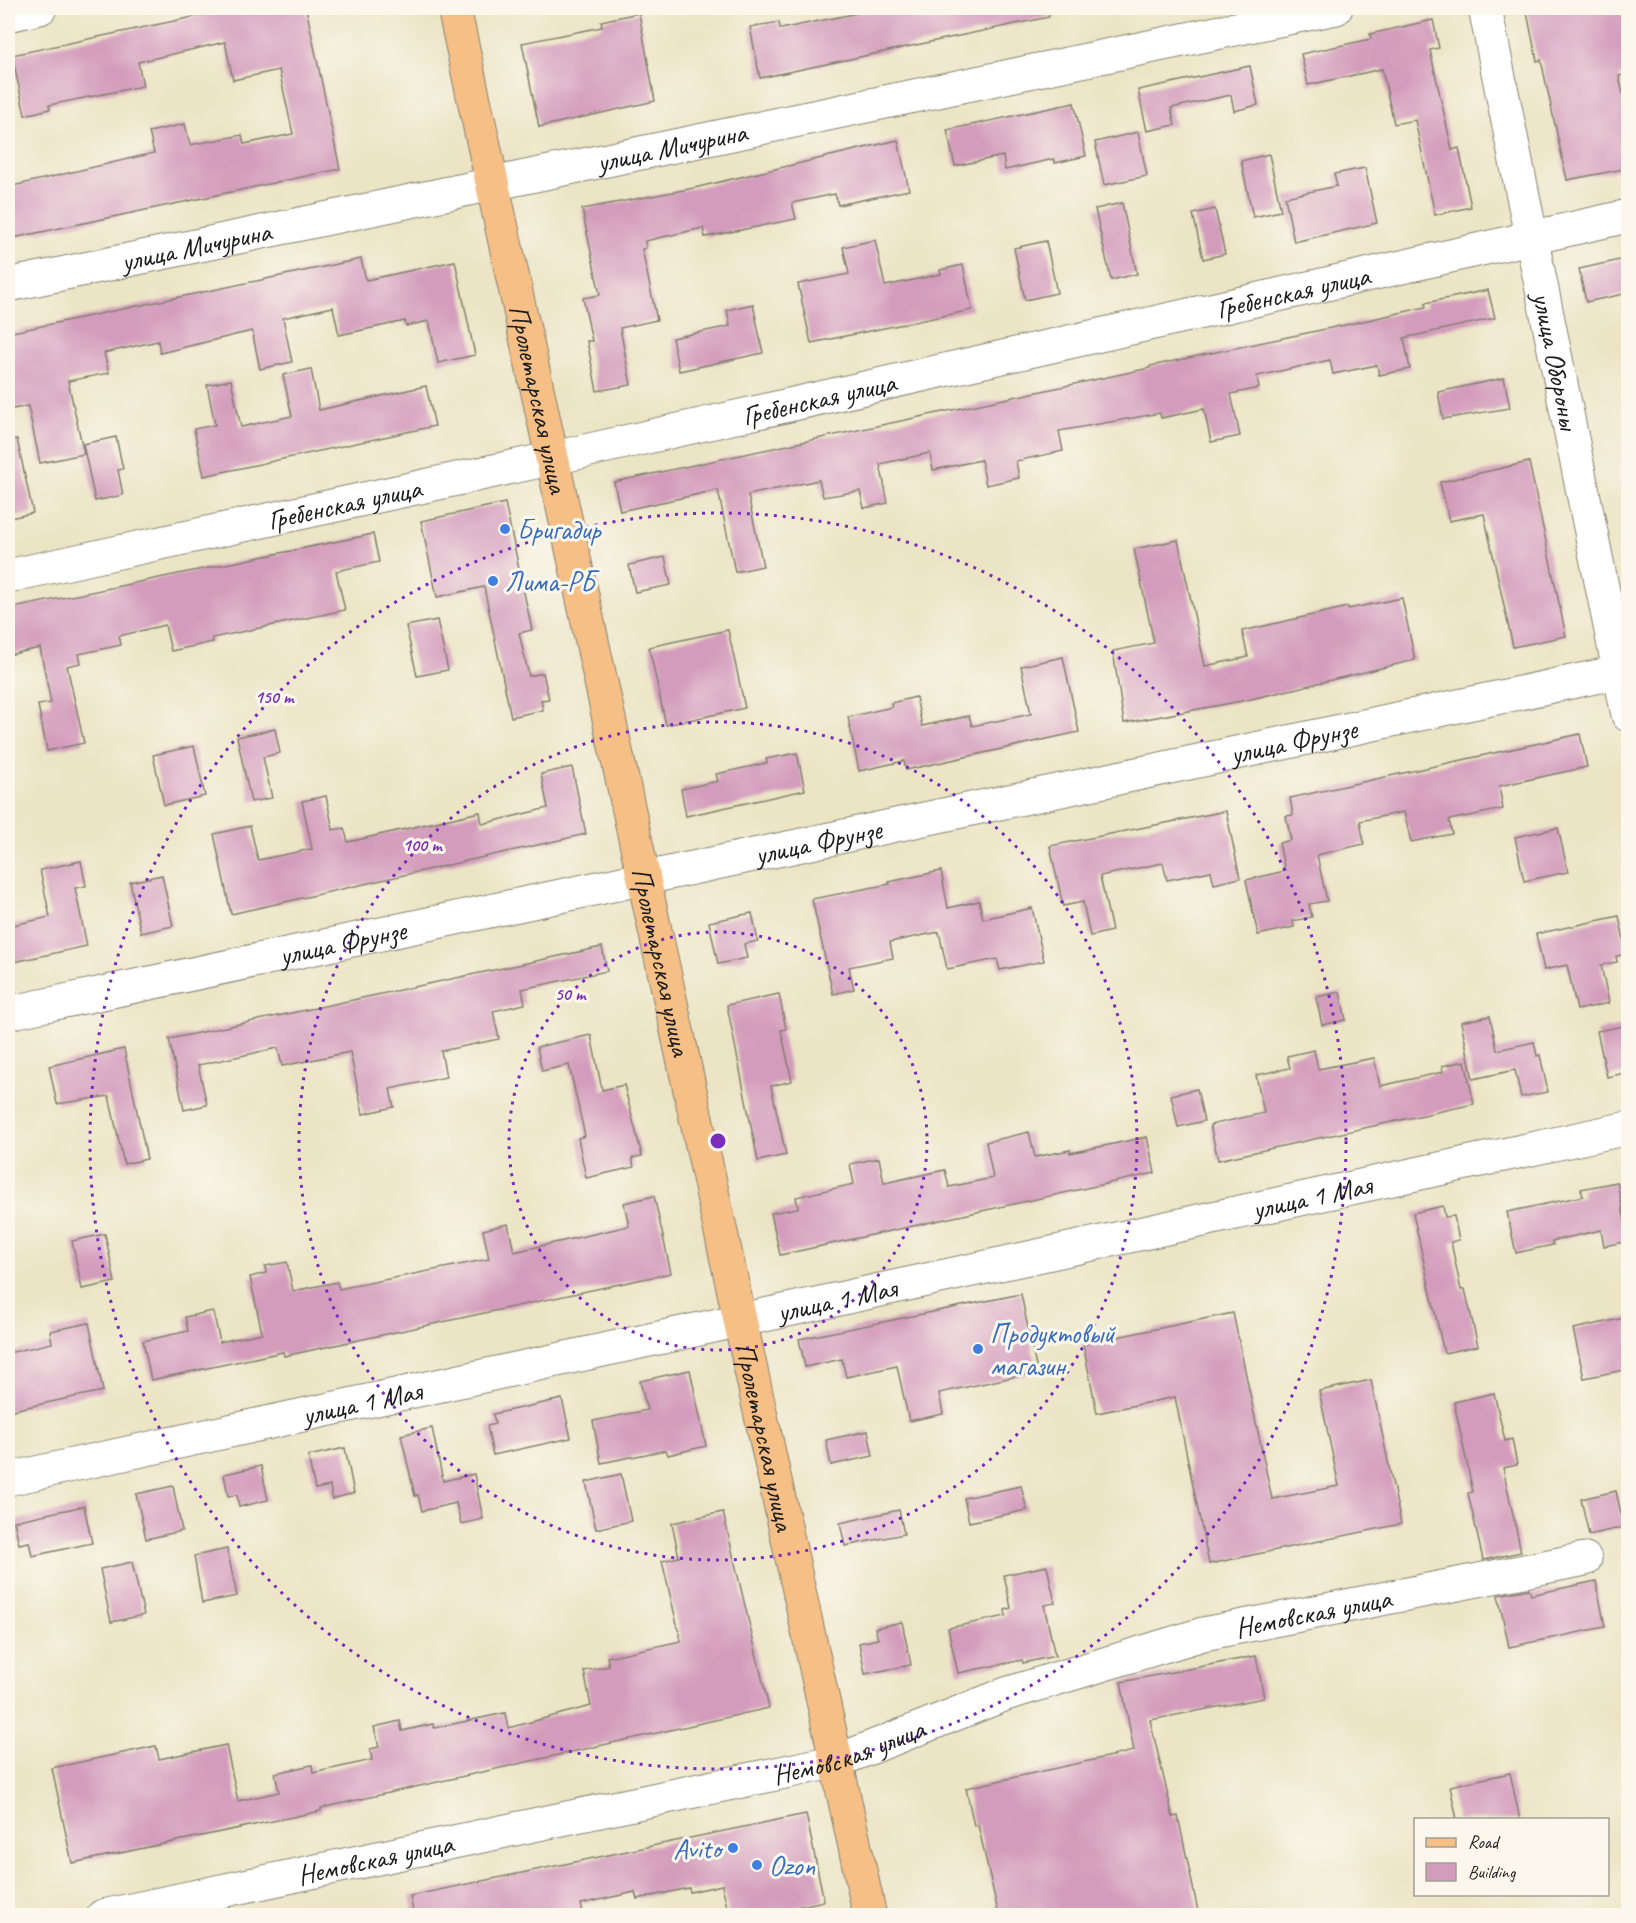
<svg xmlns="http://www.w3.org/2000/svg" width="1636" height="1923" viewBox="0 0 1636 1923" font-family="Caveat,sans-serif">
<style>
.building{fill:#d39bbc}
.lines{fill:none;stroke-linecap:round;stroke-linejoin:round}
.minor-casing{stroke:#848070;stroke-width:35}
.major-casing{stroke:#848070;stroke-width:35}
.minor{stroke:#fff;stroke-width:33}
.major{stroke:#f5bf86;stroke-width:33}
.ring{fill:none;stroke:#7b2cbf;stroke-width:3;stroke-dasharray:3 6}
.shop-dot{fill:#3f7fe0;stroke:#fbf7ec;stroke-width:2}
.labels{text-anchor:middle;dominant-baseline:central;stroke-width:6;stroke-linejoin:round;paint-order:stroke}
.street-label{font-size:28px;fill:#1c1c1c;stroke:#fbf7ec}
.shop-label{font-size:28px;fill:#366cbe;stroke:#fbf7ec;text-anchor:start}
.centre{fill:#7b2cbf;stroke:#fbf7ec;stroke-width:3}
.ring-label{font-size:18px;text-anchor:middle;font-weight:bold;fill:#7b2cbf;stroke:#fbf7ec;stroke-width:6;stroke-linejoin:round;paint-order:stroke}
</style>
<rect width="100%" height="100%" fill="#fbf7ec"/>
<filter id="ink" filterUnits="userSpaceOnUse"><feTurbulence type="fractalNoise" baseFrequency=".0167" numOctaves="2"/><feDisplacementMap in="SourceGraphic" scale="12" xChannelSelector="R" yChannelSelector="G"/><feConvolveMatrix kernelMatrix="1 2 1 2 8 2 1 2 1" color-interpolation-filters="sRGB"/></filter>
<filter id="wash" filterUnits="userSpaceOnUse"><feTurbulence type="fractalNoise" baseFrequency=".008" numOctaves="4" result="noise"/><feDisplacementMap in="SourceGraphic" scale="24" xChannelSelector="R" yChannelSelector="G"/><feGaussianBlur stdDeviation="1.35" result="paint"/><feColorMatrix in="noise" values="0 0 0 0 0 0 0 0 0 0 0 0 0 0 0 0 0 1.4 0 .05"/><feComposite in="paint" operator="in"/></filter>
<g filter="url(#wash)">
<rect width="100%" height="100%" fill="#ebe4c5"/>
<g id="blocks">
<g class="building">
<path d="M236,8H306L340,169L8,239V187L154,153L149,132L185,124L190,145L242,135L244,144L293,134L279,70L233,80L225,42L138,62L143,86L49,105L50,109L25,115L12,55Z"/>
<path d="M873,8H1048L1049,17L760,78L750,27L779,22L780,29L873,10Z"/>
<path d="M1526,8H1622L1629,37V73L1619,76L1629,122V168L1567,180L1541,60L1537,61Z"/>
<path d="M639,13L655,101L539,127L522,43L602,27L601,21Z"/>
<path d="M1433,20L1439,48L1430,50L1452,150L1459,148L1471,207L1435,215L1415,120L1394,124L1382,69L1308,85L1301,54L1371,39L1370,34Z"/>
<path d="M1250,66L1258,105L1234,111L1231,95L1171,108L1175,125L1147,131L1138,90Z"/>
<path d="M1074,103L1086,156L1055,163L1054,159L1005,170L1003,156L955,166L947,130Z"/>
<path d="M1138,132L1147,176L1104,185L1095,142Z"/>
<path d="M898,140L909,190L838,205L835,194L792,203L796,219L705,237L703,228L645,241L646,248L642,249L657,320L620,328L631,385L597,391L587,341H592L583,298L600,295L582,209L694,188Z"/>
<path d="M1269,154L1281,211L1253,217L1241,161Z"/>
<path d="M1365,168L1377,223L1294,242L1285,197L1337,186L1334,174Z"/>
<path d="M1122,203L1137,274L1111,280L1095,209Z"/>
<path d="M1215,209L1225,254L1203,259L1193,214Z"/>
<path d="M875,240L885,286L941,274L940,270L963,265L972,310L811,343L798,284L849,274L843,247Z"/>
<path d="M1046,241L1057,293L1025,300L1014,248Z"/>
<path d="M1629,258V293L1586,302L1579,269Z"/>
<path d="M361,259L366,280L455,261L475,355L438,363L429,321L406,326L405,321L339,335L333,307L283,318L292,362L260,369L252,331L160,353L158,341L104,353L109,373L68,381L84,454L40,463L28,406L8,410V333Z"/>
<path d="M1488,290L1495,318L1404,338L1410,369L1379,375L1377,365L1333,374L1330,360L1257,376L1259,388L1231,394L1240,436L1211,442L1204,409L1161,418L1160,413L1059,431L1063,451L1016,461L1019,478L986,485L981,460L933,470L930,453L880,464L888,503L864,508L860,491L823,497L819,480L748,495L763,566L735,572L718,490L620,511L614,482L1150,368V366L1368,320L1426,307L1425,303Z"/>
<path d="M753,304L763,353L679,371L672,338L730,326L727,310Z"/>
<path d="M311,369L319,410L426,386L435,426L204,476L194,429L215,425L207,385L231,380L241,427L292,416L283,375Z"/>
<path d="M1504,378L1510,408L1443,419L1438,392Z"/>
<path d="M116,437L123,469L118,470L123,495L95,501L83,444Z"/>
<path d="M17,439L33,513L10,518L8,504V440Z"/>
<path d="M1529,462L1566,636L1513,647L1484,514L1449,521L1440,482Z"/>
<path d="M505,503L532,630L519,633L529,676L543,673L549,699L541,700L543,710L511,717L484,587L437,597L421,521Z"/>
<path d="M373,534L379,562L336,571L345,610L212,638L213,642L171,651L165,625L119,636L121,645L79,654L81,663L67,666L84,743L47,751L38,705L51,703L40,648L8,655V609Z"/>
<path d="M1178,540L1205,666L1248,657L1242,631L1348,607V609L1402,598L1415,660L1247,700L1124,723L1113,651L1154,643L1134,549Z"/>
<path d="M665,557L671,585L635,592L629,565Z"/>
<path d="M437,620L448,670L417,676L406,626Z"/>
<path d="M728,630L745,708L666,725L649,647Z"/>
<path d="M1063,657L1079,732L906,770L904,761L859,771L848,717L892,707L891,703L916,697L922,726L969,716L972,726L1031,714L1021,666Z"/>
<path d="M275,729L280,753L263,757L272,798L251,802L237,737Z"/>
<path d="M1580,734L1587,767L1499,786L1503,809L1449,820L1452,834L1411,842L1404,812L1360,821L1364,844L1317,855L1327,901L1309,904L1312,917L1293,921L1294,927L1258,935L1246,880L1285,871L1279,843L1291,840L1286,816L1293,815L1290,798Z"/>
<path d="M194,746L205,796L164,805L153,755Z"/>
<path d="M797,753L805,790L686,816L681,789L718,781L716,774L767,763L766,759Z"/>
<path d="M572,767L586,834L231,914L214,834L250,826L258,860L312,849L302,801L326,796L333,830L344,828L348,842L480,812L482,824L548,808L541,774Z"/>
<path d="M1226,811L1240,878L1214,884L1211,871L1167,880L1163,863L1100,876L1112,931L1090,936L1083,902L1063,906L1050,846Z"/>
<path d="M1558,828L1568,872L1524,881L1515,837Z"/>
<path d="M81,861L86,886L75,888L87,946L14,962L8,926L50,917L40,870Z"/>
<path d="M941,871L948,908L979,901L983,919L1032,908L1044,961L1000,970L997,959L947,969L939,932L890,942L893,958L849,967L854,989L833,994L812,899L890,884L889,882Z"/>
<path d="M162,875L173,926L141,933L130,882Z"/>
<path d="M752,913L758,941L744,944L747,958L718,964L709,922Z"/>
<path d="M1619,916L1627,954L1616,956L1617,962L1601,965L1609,1003L1577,1010L1567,965L1544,970L1536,934Z"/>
<path d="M602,947L607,971L522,989L525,1004L493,1011L499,1039L441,1051L446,1077L390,1089L394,1107L363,1114L350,1052L282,1066L278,1048L198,1065L207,1105L184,1110L169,1039Z"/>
<path d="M1340,992L1346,1020L1322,1025L1316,997Z"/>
<path d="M779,994L786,1029L781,1030L792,1081L771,1086L786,1155L758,1161L727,1005Z"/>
<path d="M1490,1016L1497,1050L1534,1042L1537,1056L1540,1055L1548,1092L1521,1097L1515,1070L1473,1079L1461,1022Z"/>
<path d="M1629,1025V1072L1607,1077L1597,1031Z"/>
<path d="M591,1035L602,1090L624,1085L642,1156L632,1158L634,1167L586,1178L578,1138L585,1136L569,1065L542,1071L537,1047Z"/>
<path d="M124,1049L147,1159L124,1164L109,1096L57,1104L49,1066Z"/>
<path d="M1314,1050L1318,1069L1374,1058L1380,1086L1443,1072L1442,1066L1465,1061L1474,1104L1218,1160L1210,1125L1264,1113L1256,1075L1290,1068L1287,1056Z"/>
<path d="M1197,1089L1204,1121L1178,1127L1171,1095Z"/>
<path d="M1029,1132L1035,1157L1070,1150V1153L1147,1137L1155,1173L780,1255L771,1213L798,1208L796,1197L854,1184L850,1164L879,1158L884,1183L945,1170L949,1187L993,1178L986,1142Z"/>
<path d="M1617,1182L1629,1241L1604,1246L1601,1230L1552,1241L1553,1245L1516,1253L1507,1212L1583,1196L1581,1189Z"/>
<path d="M654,1196L671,1273L284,1356L283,1352L151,1380L143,1341L188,1331L185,1317L213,1311L220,1342L262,1333L250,1277L266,1273L265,1266L287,1262L293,1291L337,1282L339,1289L489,1259L483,1230L508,1224L514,1252L629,1226L624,1203Z"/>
<path d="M1443,1206L1445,1217L1454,1216L1459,1240L1451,1242L1461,1290L1465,1289L1478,1346L1444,1353L1413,1213Z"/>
<path d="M105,1234L115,1282L82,1289L72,1241Z"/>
<path d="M1021,1294L1037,1372L939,1393L943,1414L909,1421L897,1366L846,1377L842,1359L805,1367L799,1339Z"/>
<path d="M1233,1313L1272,1499L1339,1486L1319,1391L1371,1380L1401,1524L1209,1564L1175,1397L1097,1413L1083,1344Z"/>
<path d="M1629,1317V1369L1584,1378L1573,1329Z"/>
<path d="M89,1323L103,1391L8,1411V1353L52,1343L50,1331Z"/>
<path d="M690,1370L706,1446L668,1455L666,1450L601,1463L593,1421L647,1410L640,1381Z"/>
<path d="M1494,1393L1505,1441L1512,1439L1517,1465L1503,1468L1521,1552L1483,1560L1468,1493L1473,1492L1454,1402Z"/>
<path d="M562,1399L571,1438L493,1455L487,1426L495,1424L493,1414Z"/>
<path d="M432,1428L443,1481L474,1474L483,1519L461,1524L456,1503L422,1511L418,1495L415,1496L401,1435Z"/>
<path d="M868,1431L873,1456L831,1465L826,1440Z"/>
<path d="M345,1448L354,1493L332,1499L330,1486L315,1489L308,1456Z"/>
<path d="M261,1466L268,1500L239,1507L237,1495L228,1496L224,1474Z"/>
<path d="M621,1474L631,1521L596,1529L586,1482Z"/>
<path d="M173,1486L182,1531L146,1539L136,1494Z"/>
<path d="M1021,1486L1027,1510L969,1522L964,1498Z"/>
<path d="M1616,1491L1624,1527L1589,1535L1581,1499Z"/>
<path d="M84,1506L92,1543L32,1556L29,1542L19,1544L14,1521Z"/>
<path d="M899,1510L904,1534L845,1546L840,1523Z"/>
<path d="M723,1512L769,1708L321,1808V1811L72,1863L52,1768L156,1746L159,1759L226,1745L238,1801L279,1792L275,1773L312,1765L313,1773L372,1760L370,1749L379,1747L374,1727L400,1721L402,1731L433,1724L434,1728L505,1713L508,1728L591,1706L584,1671L609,1666L607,1657L681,1641L662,1561L679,1557L672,1523Z"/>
<path d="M227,1549L237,1596L202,1603L194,1556Z"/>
<path d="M132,1562L144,1615L111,1622L100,1569Z"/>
<path d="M1047,1566L1055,1603L1044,1605L1055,1656L1023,1663L1022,1660L958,1673L948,1628L1006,1616L1005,1610L1011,1608L1004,1575Z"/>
<path d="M1596,1581L1605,1627L1509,1647L1498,1595L1529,1589L1531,1595Z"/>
<path d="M902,1622L911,1665L865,1674L859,1643L878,1639L875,1628Z"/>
<path d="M1256,1656L1264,1698L1150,1720L1173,1817L1178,1816L1199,1916H999L978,1825L974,1826L966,1788L1134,1751L1121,1682Z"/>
<path d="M1510,1773L1520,1820H1457L1450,1786Z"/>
<path d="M806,1814L824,1901L756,1916H729L722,1885L690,1892L689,1888L637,1899L635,1892L581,1904L584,1916H414L410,1896Z"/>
</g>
</g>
</g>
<g filter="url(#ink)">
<use href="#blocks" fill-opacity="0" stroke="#848070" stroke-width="1.5"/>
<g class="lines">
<defs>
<g id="minor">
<path id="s1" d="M1485,8L1628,715"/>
<path d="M8,15L40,8"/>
<path id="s2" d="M8,285L1336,8"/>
<path id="s3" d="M8,576L554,458L1628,216"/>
<path id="s4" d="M8,1013L1628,670"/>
<path id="s5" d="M8,1479L1628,1128"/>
<path id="s6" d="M103,1916L837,1761L1006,1694L1203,1634L1585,1559"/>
</g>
<g id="major">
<path id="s7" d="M454,8L870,1916"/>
</g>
</defs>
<use href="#minor" class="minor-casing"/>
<use href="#major" class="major-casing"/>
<use href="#minor" class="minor"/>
<use href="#major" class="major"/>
</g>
</g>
<g class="ring">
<circle cx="718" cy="1141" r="209"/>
<circle cx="718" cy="1141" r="419"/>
<circle cx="718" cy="1141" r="628"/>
</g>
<g class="shop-dot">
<circle cx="505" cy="529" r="6"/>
<circle cx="493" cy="581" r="6"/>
<circle cx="978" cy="1349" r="6"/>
<circle cx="733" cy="1848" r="6"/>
<circle cx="757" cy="1865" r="6"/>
</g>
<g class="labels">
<g class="street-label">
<text stroke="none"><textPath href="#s2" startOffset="678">улица Мичурина</textPath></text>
<text stroke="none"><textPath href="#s2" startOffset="192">улица Мичурина</textPath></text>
<text stroke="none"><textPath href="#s3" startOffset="1316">Гребенская улица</textPath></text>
<text stroke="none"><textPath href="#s1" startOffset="360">улица Обороны</textPath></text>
<text stroke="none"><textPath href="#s7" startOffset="400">Пролетарская улица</textPath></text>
<text stroke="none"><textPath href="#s3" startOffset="830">Гребенская улица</textPath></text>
<text stroke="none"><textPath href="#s3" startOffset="344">Гребенская улица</textPath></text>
<text stroke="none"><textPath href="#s4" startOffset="1314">улица Фрунзе</textPath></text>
<text stroke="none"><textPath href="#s4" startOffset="828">улица Фрунзе</textPath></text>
<text stroke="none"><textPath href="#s4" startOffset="342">улица Фрунзе</textPath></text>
<text stroke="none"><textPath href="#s7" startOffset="976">Пролетарская улица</textPath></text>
<text stroke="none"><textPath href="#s5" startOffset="1334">улица 1 Мая</textPath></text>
<text stroke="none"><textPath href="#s5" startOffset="848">улица 1 Мая</textPath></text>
<text stroke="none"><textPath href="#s5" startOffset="362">улица 1 Мая</textPath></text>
<text stroke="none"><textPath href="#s7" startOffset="1462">Пролетарская улица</textPath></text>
<text stroke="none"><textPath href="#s6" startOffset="1250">Немовская улица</textPath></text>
<text stroke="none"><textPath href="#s6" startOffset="764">Немовская улица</textPath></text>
<text stroke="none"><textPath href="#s6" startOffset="278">Немовская улица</textPath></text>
</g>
<g class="shop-label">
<text x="517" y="529">Бригадир</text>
<text x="505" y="581">Лима-РБ</text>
<text x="990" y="1333">Продуктовый<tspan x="990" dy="32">магазин</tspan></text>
<text x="721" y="1848" text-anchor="end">Avito</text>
<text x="769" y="1865">Ozon</text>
</g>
</g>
<circle cx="718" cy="1141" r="9" class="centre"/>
<g class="ring-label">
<text x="274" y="703">150 m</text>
<text x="422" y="851">100 m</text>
<text x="570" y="1000">50 m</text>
</g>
<rect width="1636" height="1923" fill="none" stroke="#fbf7ec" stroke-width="30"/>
<rect x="1414" y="1818" width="195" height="78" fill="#fbf7ec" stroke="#a29f99" stroke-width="1.5"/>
<rect x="1426" y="1838" width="30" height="9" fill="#f5bf86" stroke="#a29f99" stroke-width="1.5"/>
<text x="1468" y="1848" font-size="18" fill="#1c1c1c">Road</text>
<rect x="1426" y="1863" width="30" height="18" fill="#d39bbc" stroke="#a29f99" stroke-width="1.5"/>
<text x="1468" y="1878" font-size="18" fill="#1c1c1c">Building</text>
</svg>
